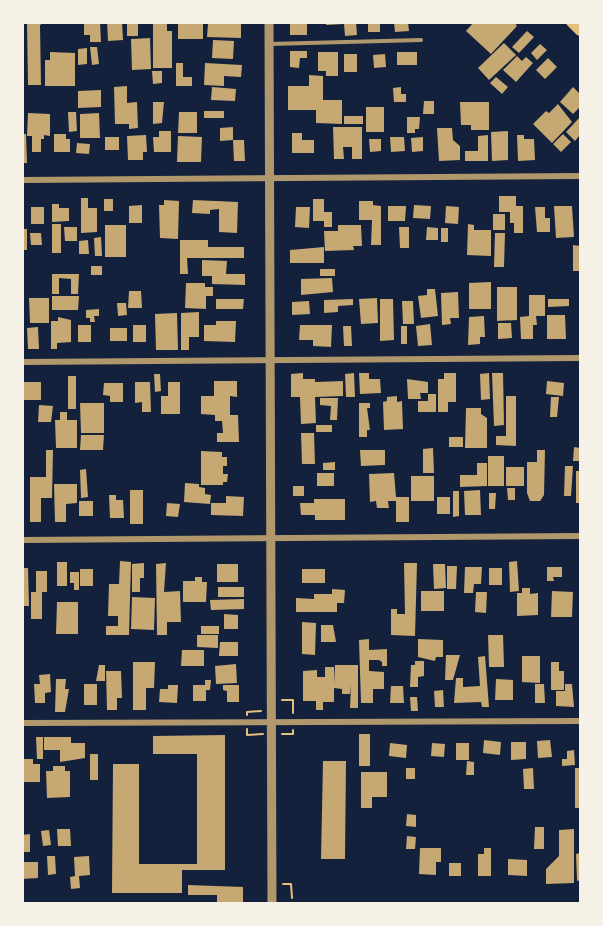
<svg xmlns="http://www.w3.org/2000/svg" width="603" height="926" viewBox="0 0 603 926" font-family="Lato,sans-serif">
<style>
.building{fill:#c6a872}
.lines{fill:none;stroke-linecap:round;stroke-linejoin:round}
.path{stroke:#e5c07b;stroke-width:2}
.service{stroke:#b1986c;stroke-width:4}
.minor{stroke:#b1986c;stroke-width:6}
.tertiary{stroke:#b1986c;stroke-width:9}
.secondary{stroke:#e5c07b;stroke-width:10}
</style>
<rect width="100%" height="100%" fill="#14213d"/>
<g class="building">
<path d="M27,22H45L40,25L41,85H28Z"/>
<path d="M84,22H100L101,42H90V35H84Z"/>
<path d="M107,22H122L123,40L108,41Z"/>
<rect x="127" y="22" width="11" height="14"/>
<path d="M153,22H167V31H172V68H153Z"/>
<rect x="178" y="22" width="25" height="17"/>
<path d="M228,22H241V38L207,37L208,24Z"/>
<rect x="290" y="22" width="17" height="13"/>
<path d="M326,22H356L357,35L345,36L344,24L326,25Z"/>
<rect x="368" y="22" width="12" height="10"/>
<path d="M394,22H408L409,31L395,32Z"/>
<path d="M474,22H514L517,26L491,54L466,31Z"/>
<path d="M527,31L534,37L519,53L512,47Z"/>
<path d="M150,38L151,69L132,70L131,39Z"/>
<path d="M213,40L234,41L233,59L212,58Z"/>
<path d="M504,43L516,55L489,80L478,68Z"/>
<path d="M540,44L547,50L537,60L531,53Z"/>
<path d="M90,47H97L99,64L92,65Z"/>
<path d="M87,48V64L78,65V49Z"/>
<path d="M290,51H307V58H300L299,68L290,67Z"/>
<path d="M50,52L75,53V86H45V60H50Z"/>
<path d="M318,52H338V76H326V71H318Z"/>
<rect x="397" y="52" width="20" height="13"/>
<rect x="344" y="54" width="13" height="18"/>
<path d="M385,54L386,67L374,68L373,55Z"/>
<path d="M517,56L522,61L526,57L533,63L516,82L503,70Z"/>
<path d="M548,58L557,67L545,79L536,70Z"/>
<path d="M176,63H183V77H192V86H176Z"/>
<path d="M205,63L242,65L241,77L224,76V86L204,85Z"/>
<path d="M152,71H162V83L153,84Z"/>
<path d="M309,75L323,76V100H342V124L316,123V110H288V86H309Z"/>
<path d="M496,77L508,87L502,94L490,83Z"/>
<path d="M127,86V103L137,102L138,128L129,129V124H115L114,87Z"/>
<path d="M212,87L236,89L235,101L211,100Z"/>
<path d="M401,87V94H406V102H394L393,88Z"/>
<path d="M573,87L580,94V107L573,114L560,102Z"/>
<path d="M101,90V107L78,108V91Z"/>
<path d="M424,101H434V114H423Z"/>
<path d="M153,102H164L162,123L153,124Z"/>
<path d="M460,102H489V130H471V125H461Z"/>
<path d="M558,104L572,122L552,143L533,124L546,111L549,113Z"/>
<rect x="366" y="107" width="18" height="25"/>
<rect x="204" y="111" width="20" height="7"/>
<path d="M68,112H76L77,131L69,132Z"/>
<path d="M179,112H197V133H178Z"/>
<path d="M28,113L50,114V136L44,135V139H41V152H32V136H27Z"/>
<path d="M99,113L100,138H80V114Z"/>
<rect x="344" y="116" width="19" height="8"/>
<path d="M407,117H420L419,129H415V133H407Z"/>
<path d="M580,117V135L575,141L566,132Z"/>
<path d="M233,127V140L220,141V128Z"/>
<path d="M333,127H362V159H352V147H343L344,159H334Z"/>
<path d="M437,128H452L453,140L460,146V160L439,161Z"/>
<path d="M159,131H171V152H154L153,137H159Z"/>
<path d="M508,131V160L492,161L491,132Z"/>
<path d="M292,133H302V140H314V153H292Z"/>
<path d="M22,134H26L27,163H22Z"/>
<path d="M54,134H66V139H70V152H54Z"/>
<path d="M563,134L571,142L561,152L553,144Z"/>
<path d="M146,135L147,152H143V160H128L127,136Z"/>
<path d="M488,135V161H465V151H478V136Z"/>
<path d="M517,135H524V139H534L535,160L518,161Z"/>
<path d="M178,136L202,137L201,162H177Z"/>
<rect x="105" y="137" width="14" height="13"/>
<path d="M390,137H404L405,151L391,152Z"/>
<path d="M423,137V151L412,152L411,138Z"/>
<path d="M369,139H381V151L370,152Z"/>
<path d="M233,140H244L245,161H234Z"/>
<path d="M77,143L90,144L89,154L76,153Z"/>
<path d="M499,196H516V206H523V233H514V223H510V212H499Z"/>
<path d="M81,198H88V208H97V232L81,233Z"/>
<rect x="104" y="199" width="9" height="12"/>
<path d="M313,199H324V212H332V227H324V221H313Z"/>
<path d="M164,200L179,201L178,239L160,238L159,205H164Z"/>
<path d="M193,200L238,202L237,233L219,232V209L210,210V214L192,213Z"/>
<path d="M359,201H373V205L381,206V245H371L372,220H359Z"/>
<path d="M52,204H59V208H69V221L52,222Z"/>
<path d="M142,205V223H129V206Z"/>
<path d="M414,205L431,206L430,219L413,218Z"/>
<path d="M388,206H406L405,221H388Z"/>
<path d="M446,206L459,207L458,224L445,223Z"/>
<path d="M554,206H572L574,237L556,238Z"/>
<rect x="31" y="207" width="13" height="17"/>
<path d="M296,207H310L309,228L295,227Z"/>
<path d="M535,207H545V218H550V232H537Z"/>
<rect x="493" y="214" width="12" height="16"/>
<rect x="52" y="224" width="9" height="29"/>
<path d="M468,224L474,225V230H491V256L467,255Z"/>
<rect x="105" y="225" width="21" height="32"/>
<path d="M338,225H361L362,246H353L354,250L325,251L324,231H338Z"/>
<path d="M64,227H77V241H65Z"/>
<path d="M399,227H409V248H400Z"/>
<path d="M427,227L438,228V240H426Z"/>
<rect x="441" y="228" width="7" height="14"/>
<rect x="22" y="229" width="5" height="21"/>
<path d="M30,233H41L42,245H31Z"/>
<path d="M495,233H505L504,267H494Z"/>
<path d="M101,237L102,256H95L94,238Z"/>
<path d="M88,240L89,254H79V241Z"/>
<path d="M180,240H208V247H244V258H187L188,274H180Z"/>
<path d="M573,245L580,246V271H573Z"/>
<path d="M324,247V263H290V250Z"/>
<path d="M202,260L227,261L226,274H245V285L212,284V276H202Z"/>
<rect x="91" y="266" width="11" height="9"/>
<rect x="320" y="269" width="15" height="7"/>
<path d="M52,274H79L78,294H71V279L59,278V294H52Z"/>
<path d="M332,278L333,292L301,295V279Z"/>
<path d="M491,282V309H469V283Z"/>
<path d="M186,283H205V287H213V296H206V309L185,308Z"/>
<path d="M497,287H517V320L497,321Z"/>
<path d="M427,289H435L438,316L421,318L418,296L427,295Z"/>
<path d="M129,291H141L142,308H128Z"/>
<path d="M458,292L459,318H450L451,324L442,325L441,293Z"/>
<path d="M529,295H545V316H536L537,325H533V339H521L520,317L529,316Z"/>
<path d="M52,296H79L78,310H52Z"/>
<path d="M29,298H49V323H30Z"/>
<path d="M377,298L378,323L361,324L359,299Z"/>
<path d="M216,299H244L243,309H216Z"/>
<path d="M353,299V305L338,306V312L324,313V300Z"/>
<path d="M380,299H393L394,340L380,341Z"/>
<path d="M548,299H569V306L548,307Z"/>
<path d="M309,301L310,314L292,315V302Z"/>
<path d="M402,301H413L414,324H403Z"/>
<path d="M117,303H126L127,315L118,316Z"/>
<path d="M99,309V316H94L95,322H90V318H86V310Z"/>
<path d="M199,312V337H189V350H181V313Z"/>
<path d="M177,313L178,350H156L155,314Z"/>
<path d="M547,315H565L566,339H547Z"/>
<path d="M484,316L485,337H480V344L468,345L469,317Z"/>
<path d="M58,317L71,320V342L57,343V349H51V321H58Z"/>
<path d="M216,321H236L235,342L204,341V325H216Z"/>
<path d="M498,323H511L512,338L498,339Z"/>
<path d="M430,324L432,345L418,346L416,326Z"/>
<rect x="78" y="325" width="13" height="17"/>
<rect x="133" y="325" width="13" height="17"/>
<path d="M300,325H332L331,347L313,346V340H299Z"/>
<path d="M343,326H351L352,346H344Z"/>
<rect x="401" y="326" width="6" height="18"/>
<path d="M38,327L39,349H28L27,328Z"/>
<rect x="110" y="328" width="17" height="13"/>
<path d="M303,373V379H315V382L343,381V396L315,397L316,423L301,424L300,397H291V374Z"/>
<path d="M354,373L355,397H346L345,374Z"/>
<path d="M359,373H369V379H380L381,393L360,394Z"/>
<path d="M444,373H456V402H448V412H438V379H444Z"/>
<path d="M489,373L490,399L481,400L480,374Z"/>
<path d="M492,373H503L504,425L494,426Z"/>
<path d="M154,374H160L161,391L155,392Z"/>
<rect x="68" y="376" width="8" height="33"/>
<path d="M407,379L428,382V393H420L421,399H408Z"/>
<path d="M214,381H237V397L230,396V415H238L239,442H217V433H223L222,421H215V415L201,414V396H214Z"/>
<path d="M547,381L564,383L563,396L546,394Z"/>
<rect x="22" y="382" width="19" height="18"/>
<path d="M135,382H150L151,412H142V402L135,403Z"/>
<path d="M168,382H180V414H161V396H168Z"/>
<path d="M104,383H123V402H110V396L103,395Z"/>
<path d="M428,394H436V412H418V401H428Z"/>
<path d="M397,396V402L402,401L403,429L384,430L383,402L387,401V397Z"/>
<path d="M506,396H516V446L496,445V436H506Z"/>
<path d="M551,397H559L557,417H550Z"/>
<path d="M320,398H338L337,420H330L331,406L320,405Z"/>
<path d="M80,403H104V433H81Z"/>
<path d="M359,403H370V408H367L370,430H367V437H359Z"/>
<path d="M39,405L53,406L51,422H38Z"/>
<path d="M466,408H481V414L487,418V448H465Z"/>
<path d="M60,412H67V420H77V448H56L55,420H60Z"/>
<rect x="316" y="425" width="16" height="7"/>
<path d="M301,433H314L315,464H302Z"/>
<path d="M81,435H104L103,450H80Z"/>
<rect x="449" y="437" width="14" height="10"/>
<path d="M574,447L580,448V461H573Z"/>
<path d="M433,448L434,473H423V449Z"/>
<path d="M46,450H53L52,498H41V522H30V477H46Z"/>
<path d="M360,450H385V465L361,466Z"/>
<path d="M537,450H545L544,495L540,501H530L527,493V462H537Z"/>
<path d="M201,451L222,452V457H227V466H223V474H228L227,482H223V485H201Z"/>
<rect x="488" y="456" width="16" height="30"/>
<path d="M335,462V470H323V463Z"/>
<path d="M477,463H487V486L460,487V475H477Z"/>
<path d="M565,466H573L571,496H564Z"/>
<rect x="506" y="467" width="18" height="19"/>
<path d="M86,469L88,497L81,498L80,470Z"/>
<rect x="576" y="471" width="4" height="32"/>
<rect x="317" y="473" width="17" height="13"/>
<path d="M394,473L396,497H409V522H396V501H388L389,508H377L376,501L370,502L369,474Z"/>
<rect x="411" y="476" width="23" height="25"/>
<path d="M185,483L199,484V487L205,488V494L211,495L210,504L184,502Z"/>
<path d="M54,484H77V503L66,504V522H55Z"/>
<rect x="293" y="486" width="11" height="10"/>
<path d="M507,488H515V500H508Z"/>
<rect x="130" y="490" width="13" height="34"/>
<path d="M480,490L481,515H465L464,491Z"/>
<path d="M453,491H459V516L453,517Z"/>
<path d="M489,493H496L495,509H489Z"/>
<path d="M109,495H116V500H123L124,518H110Z"/>
<path d="M226,496L244,497L243,516L211,515V503H226Z"/>
<rect x="437" y="497" width="13" height="17"/>
<path d="M314,499H345V520H315V515H301L300,503H314Z"/>
<rect x="79" y="501" width="14" height="15"/>
<path d="M167,503L180,504L178,517L166,516Z"/>
<path d="M120,561L131,562L129,635H106V626H118V616H108L109,584H119Z"/>
<path d="M517,561L519,591L510,592L509,562Z"/>
<rect x="57" y="562" width="10" height="24"/>
<path d="M144,563V578H140V592H132V564Z"/>
<path d="M166,563L164,592L180,591L181,622H167V635H157L156,564Z"/>
<path d="M404,563H417L415,636L391,635V609H397V614H405Z"/>
<rect x="217" y="564" width="21" height="18"/>
<path d="M433,564H445L446,588L434,589Z"/>
<path d="M447,566H457L456,589H447Z"/>
<path d="M465,567H482L481,584H474L473,593H464Z"/>
<path d="M547,567H562V577H553L554,581H547Z"/>
<path d="M22,568H28L29,606H22Z"/>
<rect x="489" y="568" width="13" height="17"/>
<rect x="80" y="569" width="13" height="17"/>
<rect x="302" y="569" width="23" height="14"/>
<path d="M36,571H47V592H42V619H31V592H36Z"/>
<path d="M70,572H79V590H74V583H70Z"/>
<path d="M195,577H202V582H207L206,602H183V581H195Z"/>
<rect x="218" y="587" width="26" height="10"/>
<path d="M522,588H530V594L538,593V615L517,616V593H522Z"/>
<path d="M332,589L345,590L344,603H337V612H296V598L314,599V594H332Z"/>
<rect x="421" y="591" width="23" height="20"/>
<path d="M552,591L573,592L572,617H551Z"/>
<path d="M476,592H487L486,613L475,612Z"/>
<path d="M132,597L155,598L154,630L131,629Z"/>
<path d="M244,599V609L211,610L210,600Z"/>
<path d="M57,602H78V634H56Z"/>
<path d="M224,614L238,615V629H224Z"/>
<path d="M302,622L316,623L315,655L302,654Z"/>
<path d="M321,625H333L336,642H321Z"/>
<rect x="201" y="626" width="18" height="8"/>
<path d="M197,635H218V648L197,647Z"/>
<path d="M488,635H503L504,667H489Z"/>
<path d="M369,639V650L387,649V666H382V662L379,660H369V671L384,672V689H373V703H361L359,640Z"/>
<path d="M418,639L443,640V657H436L435,661L418,657Z"/>
<path d="M220,642H238V656H219Z"/>
<path d="M182,650H204V666H181Z"/>
<path d="M446,655H460L453,680H445Z"/>
<path d="M485,656L489,707H482L481,702L454,703L456,678H463V687L480,686L478,657Z"/>
<path d="M522,656H540V683L522,682Z"/>
<path d="M415,661H424V676L418,677V687H410L411,665H415Z"/>
<path d="M133,662H155L154,688H146V710H133Z"/>
<path d="M551,662H559V671H564V690H551Z"/>
<path d="M236,664L237,683L216,684L215,666Z"/>
<path d="M99,665H105V681H96Z"/>
<path d="M335,665H358V708H350L351,685L350,694H342V689L334,688V702H323V710H316V701H303V671L317,670V677H325V667H334V685Z"/>
<path d="M106,671H121L122,698H117V710H107Z"/>
<path d="M50,674L51,692L45,693V703H35L34,684H40L39,675Z"/>
<path d="M56,679H66L65,689H69L65,712H55Z"/>
<path d="M496,679L513,680V700H495Z"/>
<path d="M205,680H211L210,690H206V701H193V685H205Z"/>
<rect x="84" y="684" width="13" height="21"/>
<path d="M535,684H544L545,703H535Z"/>
<path d="M565,684H572L574,707L556,706V691H565Z"/>
<path d="M168,685H178L177,703L159,702L160,689H168Z"/>
<path d="M223,685H239V702H227V691L223,690Z"/>
<path d="M391,686H403L404,703H390Z"/>
<path d="M443,690L444,707H435L434,691Z"/>
<path d="M410,697H417L418,711H411Z"/>
<rect x="359" y="734" width="11" height="32"/>
<path d="M225,735V870H182V893H112L113,764H139V864H197V754H153V736Z"/>
<path d="M36,737H43V759H37Z"/>
<path d="M44,737H71V743H85V758L60,762V750H44Z"/>
<path d="M484,740L501,742L500,755L483,753Z"/>
<path d="M550,740L552,757L538,758L537,741Z"/>
<path d="M511,742H526V759L511,760Z"/>
<path d="M390,743L407,745L406,758L389,756Z"/>
<path d="M432,743L445,744L444,757L431,756Z"/>
<rect x="456" y="743" width="13" height="17"/>
<path d="M574,750L575,765L562,766V759H567V751Z"/>
<rect x="90" y="754" width="8" height="26"/>
<path d="M24,759H33V764H40V782H22Z"/>
<path d="M323,761H346L345,859H321Z"/>
<path d="M467,761L474,762V775H466Z"/>
<path d="M53,766H65V771H70V797L47,798L46,771H53Z"/>
<rect x="406" y="768" width="9" height="11"/>
<path d="M533,768L534,789H524L523,769Z"/>
<rect x="575" y="768" width="5" height="40"/>
<path d="M361,772H387V797H372V808H361Z"/>
<path d="M407,814L416,815V827L406,826Z"/>
<path d="M535,827H544V849H534Z"/>
<path d="M57,829H70L71,846H58Z"/>
<path d="M574,829V883L546,884V869L559,856V830Z"/>
<path d="M49,830L51,845L43,846L41,831Z"/>
<path d="M30,834V852H22V835Z"/>
<path d="M407,836L416,837L415,849H406Z"/>
<path d="M420,848H441V862H436V875L419,874Z"/>
<path d="M484,848H491V876H478V854H484Z"/>
<path d="M580,853V880L577,881L576,854Z"/>
<path d="M47,856H55L56,874L48,875Z"/>
<path d="M89,856L90,875L79,876L80,888L71,889L70,877L75,876L74,857Z"/>
<path d="M508,859L527,860V876L508,875Z"/>
<path d="M22,862H38V878L22,879Z"/>
<rect x="449" y="863" width="12" height="13"/>
<path d="M188,885L243,887V904H217V895H188Z"/>
</g>
<g class="lines">
<g class="path">
<path d="M282,700H293V713"/>
<path d="M247,715V712L261,711"/>
<path d="M247,729V735L263,734"/>
<path d="M282,734H293V730"/>
<path d="M283,884H291L292,898"/>
</g>
<path class="service" d="M270,44L421,40"/>
<g class="minor">
<path d="M22,180L580,176"/>
<path d="M22,362L580,358"/>
<path d="M22,540L580,536"/>
<path d="M22,723L580,721"/>
</g>
<path class="tertiary" d="M269,22L272,904"/>
<path class="secondary" d="M571,22L580,31"/>
</g>
<rect width="603" height="926" fill="none" stroke="#f6f1e7" stroke-width="48"/>
</svg>
